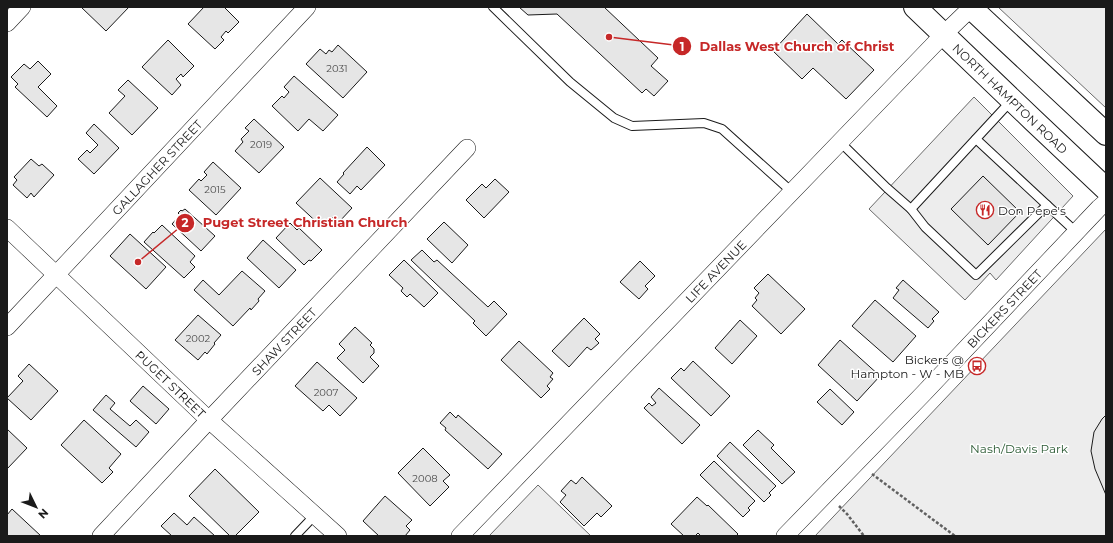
<svg xmlns="http://www.w3.org/2000/svg" width="1113" height="543" viewBox="0 0 1113 543" font-family="Montserrat,sans-serif">
<style>
.built{fill:#ededed;stroke:#6a6a6a}
.building{fill:#e6e6e6;stroke:#1a1a1a}
.lines{fill:none;stroke-linecap:round;stroke-linejoin:round}
.lane-casing{stroke:#1a1a1a;stroke-width:10}
.street-casing{stroke:#1a1a1a;stroke-width:18}
.secondary-casing{stroke:#1a1a1a;stroke-width:24}
.path{stroke:#5f5f5f;stroke-width:2.5;stroke-dasharray:3 2;stroke-linecap:butt}
.lane{stroke:#fff;stroke-width:8}
.street{stroke:#fff;stroke-width:17}
.secondary{stroke:#fff;stroke-width:22}
.labels{text-anchor:middle;dominant-baseline:central;stroke-width:3;stroke-linejoin:round;paint-order:stroke}
.number-label{font-size:10px;fill:#4d4d4d}
.street-label{font-size:12px;fill:#1a1a1a;stroke:#fff}
.poi-label{font-size:12px;fill:#1a1a1a;stroke:#fff;text-anchor:start}
.park-label{font-size:12px;fill:#2b5a34;stroke:#fff}
.leader{fill:none;stroke:#c62828;stroke-width:1.5}
.callout-dot{fill:#c62828;stroke:#fff;stroke-width:1.5}
.mark-label{font-size:12px;text-anchor:middle;font-weight:bold;fill:#fff}
.callout-label{font-size:13px;text-anchor:middle;font-weight:bold;fill:#c62828;stroke:#fff;stroke-width:3;stroke-linejoin:round;paint-order:stroke}
</style>
<rect width="100%" height="100%" fill="#fff"/>
<g class="built">
<path d="M998,7H1106V108Z"/>
<path d="M974,97L1073,196L996,280L990,273L965,300L869,209Z"/>
<path d="M1106,229V536H815Z"/>
<path d="M538,485L591,536H489Z"/>
</g>
<g class="building">
<path d="M81,7H129L106,31Z"/>
<path d="M204,7H224L239,22L228,33L226,31L221,37L224,40L215,49L188,24Z"/>
<path d="M519,7H604L658,58L651,66L668,81L654,96L646,89L642,93L557,14L528,15Z"/>
<path d="M807,14L838,44L842,40L874,70L846,99L813,68L802,79L773,51Z"/>
<path d="M168,40L194,66L183,77L181,74L176,79L181,85L172,95L142,67Z"/>
<path d="M338,45L367,72L343,98L306,64L320,49L326,54L329,50L332,52Z"/>
<path d="M38,61L51,74L38,87L57,106L47,117L15,87L18,84L11,77L24,64L30,69Z"/>
<path d="M294,76L338,115L323,131L309,119L298,131L272,106L282,96L284,98L289,92L284,87Z"/>
<path d="M128,80L158,108L132,135L109,113L125,96L118,90Z"/>
<path d="M254,119L284,147L259,173L235,151L243,142L241,139L249,131L245,128Z"/>
<path d="M94,124L119,148L94,174L78,159L87,150L90,153L98,145L86,133Z"/>
<path d="M367,147L385,165L361,190L357,186L350,194L337,182L344,174L343,173Z"/>
<path d="M31,159L39,166L42,164L54,175L34,197L31,193L27,198L13,185L17,180L14,177Z"/>
<path d="M213,162L241,188L216,215L189,190L199,179L201,181L207,175L204,172Z"/>
<path d="M983,176L1020,212L988,245L951,209Z"/>
<path d="M320,178L352,208L339,222L333,217L323,228L296,203Z"/>
<path d="M495,179L509,192L484,218L466,200L482,184L486,188Z"/>
<path d="M185,209L215,236L201,251L172,224L180,215L178,213L181,210L182,211Z"/>
<path d="M444,222L468,245L452,263L427,239Z"/>
<path d="M290,223L297,230L299,228L322,250L311,261L309,260L304,265L276,238Z"/>
<path d="M162,225L195,256L190,262L195,267L184,278L144,242L153,232L154,233Z"/>
<path d="M130,234L166,267L146,289L110,256Z"/>
<path d="M263,240L296,270L279,288L247,258Z"/>
<path d="M422,250L434,262L437,260L488,307L494,301L507,314L486,336L473,323L475,321L411,260Z"/>
<path d="M404,260L438,293L424,307L410,294L407,297L401,291L403,288L389,275Z"/>
<path d="M640,261L655,276L645,286L648,289L639,299L620,282Z"/>
<path d="M242,271L265,291L258,299L259,301L251,310L250,308L233,326L194,290L203,280L219,295Z"/>
<path d="M768,274L805,309L781,334L752,306L757,300L755,298L759,293L754,288Z"/>
<path d="M903,280L939,312L932,319L934,321L928,328L893,298L899,290L896,288Z"/>
<path d="M875,300L916,336L893,362L852,326Z"/>
<path d="M198,315L221,335L214,343L215,344L207,354L205,352L198,360L175,340Z"/>
<path d="M584,318L600,334L595,339L599,343L591,350L587,347L569,367L552,351Z"/>
<path d="M740,320L757,336L732,364L715,348Z"/>
<path d="M355,327L372,343L370,345L374,349V353L370,357L379,366L363,383L337,358L345,350L339,344Z"/>
<path d="M840,340L880,376L857,401L818,365Z"/>
<path d="M519,341L553,373L550,377L553,379L547,386L550,389L541,398L501,360Z"/>
<path d="M693,361L730,396L711,416L671,378L681,368L684,371Z"/>
<path d="M317,362L357,398L340,416L329,405L323,411L295,386Z"/>
<path d="M29,364L58,391L31,420L7,398L23,381L18,376Z"/>
<path d="M143,386L169,409L156,424L130,401Z"/>
<path d="M659,388L700,425L682,444L644,408L649,403L652,406L656,403L651,397Z"/>
<path d="M830,389L854,412L842,425L817,402Z"/>
<path d="M106,395L115,403L110,409L130,426L136,420L149,432L136,447L93,410Z"/>
<path d="M450,412L456,418L458,415L502,454L488,469L445,430L446,428L440,423Z"/>
<path d="M1106,415V495L1095,469L1091,451L1094,432L1102,419Z"/>
<path d="M84,420L121,454L109,468L113,472L102,483L61,445Z"/>
<path d="M7,429L27,448L7,469Z"/>
<path d="M758,430L774,445L771,448L795,472L782,484L743,445Z"/>
<path d="M730,442L776,486L769,493L771,495L764,502L717,456Z"/>
<path d="M423,448L450,475L443,481L449,487L430,506L398,473Z"/>
<path d="M714,461L755,501L748,508L750,510L743,517L700,475Z"/>
<path d="M215,469L259,512L235,536H230L189,496Z"/>
<path d="M582,477L612,506L601,517L597,513L584,526L560,502L566,495L561,491L571,480L576,484Z"/>
<path d="M385,496L412,520L406,526L410,530L405,536H379L363,521Z"/>
<path d="M697,497L707,506L708,505L738,534L736,536H701L698,533L695,536H684L671,524Z"/>
<path d="M12,509L41,536H7V515Z"/>
<path d="M174,513L187,525L194,517L215,536H172L161,526Z"/>
</g>
<g class="lines">
<defs>
<g id="lane">
<path d="M493,7L570,82L614,118L632,126L704,123L722,129L792,192"/>
<path d="M976,139L1076,232"/>
<path d="M840,142L887,188L911,209L1011,101"/>
<path d="M911,209L925,227L976,275L1047,205"/>
<path d="M295,536L315,515"/>
</g>
<g id="street">
<path d="M7,23L22,7"/>
<path id="s1" d="M7,228L209,420L338,536"/>
<path id="s2" d="M7,327L307,7"/>
<path id="s3" d="M101,536L209,420L467,148"/>
<path id="s4" d="M460,536L840,142L944,34L971,8"/>
<path id="s5" d="M785,536L923,394L1099,208L1106,202"/>
</g>
<g id="secondary">
<path id="s6" d="M915,7L1034,121L1106,189"/>
<path d="M970,7L1106,134"/>
</g>
</defs>
<use href="#lane" class="lane-casing"/>
<use href="#street" class="street-casing"/>
<use href="#secondary" class="secondary-casing"/>
<g class="path">
<path d="M872,474L955,536"/>
<path d="M839,506L847,514L864,536"/>
</g>
<use href="#lane" class="lane"/>
<use href="#street" class="street"/>
<use href="#secondary" class="secondary"/>
</g>
<defs>
<symbol id="restaurant-ring" viewBox="-11 -11 22 22"><circle r="9.5" fill="#fff" stroke="#c62828" stroke-width="1.5"/><path d="M-5-6h1v4h1v-4h1v4h1v-4h1v5L-1.5 .5V6h-2V.5L-5-1ZM5-6V6H3V1.5H1.5Q1.5-4 5-6Z" fill="#c62828"/></symbol>
<symbol id="bus-ring" viewBox="-11 -11 22 22"><circle r="9.5" fill="#fff" stroke="#c62828" stroke-width="1.5"/><path d="M-5-6H5V4H4V6H2V4H-2V6H-4V4H-5ZM-3.5-4V0h7V-4ZM-3.5 1.2v1.5H-2V1.2ZM2 1.2v1.5H3.5V1.2Z" fill="#c62828"/></symbol>
</defs>
<g fill-rule="evenodd">
<use href="#restaurant-ring" x="975" y="200" width="20" height="20"/>
<use href="#bus-ring" x="967" y="356" width="20" height="20"/>
</g>
<g class="labels">
<g class="number-label">
<text x="337" y="68">2031</text>
<text x="261" y="144">2019</text>
<text x="215" y="189">2015</text>
<text x="198" y="338">2002</text>
<text x="326" y="392">2007</text>
<text x="425" y="478">2008</text>
</g>
<g class="street-label">
<text stroke="none"><textPath href="#s6" startOffset="132">NORTH HAMPTON ROAD</textPath></text>
<text stroke="none"><textPath href="#s2" startOffset="219">GALLAGHER STREET</textPath></text>
<text stroke="none"><textPath href="#s4" startOffset="368">LIFE AVENUE</textPath></text>
<text stroke="none"><textPath href="#s5" startOffset="316">BICKERS STREET</textPath></text>
<text stroke="none"><textPath href="#s3" startOffset="267">SHAW STREET</textPath></text>
<text stroke="none"><textPath href="#s1" startOffset="226">PUGET STREET</textPath></text>
</g>
<g class="poi-label">
<text x="998" y="210">Don Pepe's</text>
<text x="964" y="359" text-anchor="end">Bickers @<tspan x="964" dy="14">Hampton - W - MB</tspan></text>
</g>
<g class="park-label">
<text x="1019" y="448">Nash/Davis Park</text>
</g>
</g>
<path class="leader" d="M609 37L682 46M138 262L185 223"/>
<g class="callout-dot">
<circle cx="609" cy="37" r="4"/>
<circle cx="138" cy="262" r="4"/>
<circle cx="682" cy="46" r="10"/>
<circle cx="185" cy="223" r="10"/>
</g>
<g class="mark-label">
<text x="682" y="51">1</text>
<text x="185" y="227">2</text>
</g>
<g class="callout-label">
<text x="797" y="51">Dallas West Church of Christ</text>
<text x="305" y="227">Puget Street Christian Church</text>
</g>
<rect width="1113" height="543" fill="none" stroke="#1a1a1a" stroke-width="16"/>
<g transform="translate(36 507) rotate(133)" stroke="#ffffff" stroke-width="3" paint-order="stroke">
<path d="M0-3L7 15L0 10L-7 15Z" fill="#1a1a1a"/>
<text y="-6" font-size="11" font-weight="bold" text-anchor="middle" fill="#1a1a1a">N</text>
</g>
</svg>
